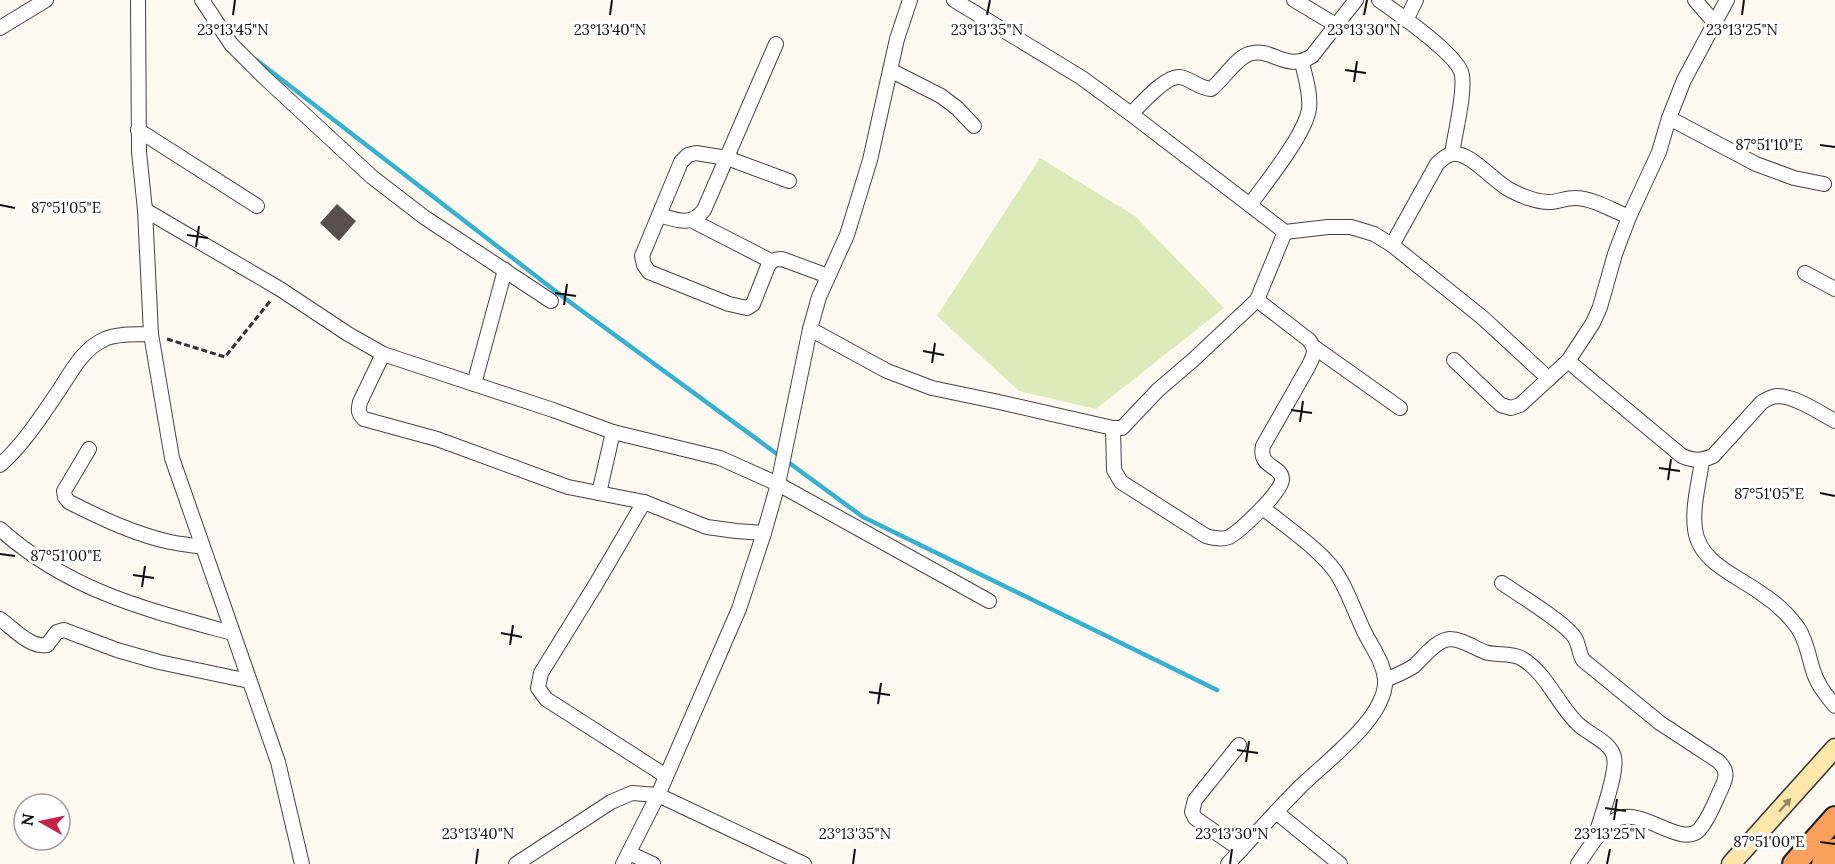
<svg xmlns="http://www.w3.org/2000/svg" width="1835" height="864" viewBox="0 0 1835 864" font-family="Lora,serif">
<style>
.green{fill:#dcebb9}
.lines{fill:none;stroke-linecap:round;stroke-linejoin:round}
.stream{stroke:#38b0d2;stroke-width:4.5}
.building{fill:#584e4b}
.minor-casing{stroke:#424242;stroke-width:16}
.secondary-casing{stroke:#313131;stroke-width:21}
.trunk-casing{stroke:#202020;stroke-width:26}
.path{stroke:#313131;stroke-width:3;stroke-dasharray:6 3;stroke-linecap:butt}
.minor{stroke:#fff;stroke-width:14}
.secondary{stroke:#ffe7ac;stroke-width:18}
.trunk{stroke:#faa05c;stroke-width:22}
.oneway{fill:#938665}
.ticks{fill:none;stroke:#0f0f0f;stroke-width:2}
.ticks-label{font-size:15px;text-anchor:middle;fill:#0f0f0f;stroke:#fff;stroke-width:6;stroke-linejoin:round;paint-order:stroke}
</style>
<rect width="100%" height="100%" fill="#fffaf1"/>
<path class="green" d="M1040,158L1135,216L1224,308L1096,409L1019,391L937,316Z"/>
<g class="lines">
<path class="stream" d="M255,59L563,297L863,517L1217,690"/>
</g>
<path class="building" d="M337,204L356,221L339,241L320,223Z"/>
<g class="lines">
<defs>
<g id="minor">
<path d="M138,0L139,152L145,210L151,334L172,458L278,762L302,864"/>
<path d="M202,0L231,44L264,77L372,177L424,217L551,301"/>
<path d="M954,0L1082,78L1131,114L1285,232L1328,227H1351L1374,234L1392,245L1483,318L1549,379"/>
<path d="M1294,0L1336,25"/>
<path d="M1379,0C1397,13 1459,55 1462,75C1465,95 1455,132 1452,154"/>
<path d="M1695,0L1714,22"/>
<path d="M1406,20L1416,0"/>
<path d="M0,28L46,0"/>
<path d="M890,70L941,96L957,108L974,126"/>
<path d="M1131,114C1141,104 1166,75 1180,77C1191,79 1199,88 1211,89C1223,80 1236,58 1249,54C1271,46 1286,73 1312,56L1356,0"/>
<path d="M1669,118L1756,164L1794,178L1824,184"/>
<path d="M138,130L257,206"/>
<path d="M789,181L727,158L696,153L688,155L681,162L642,256L644,265L649,272L729,304L747,308L753,304L768,266C772,260 775,259 782,259L828,276"/>
<path d="M1250,205C1266,182 1305,135 1309,109C1311,94 1305,77 1302,62"/>
<path d="M145,210L280,289L348,334L383,354L553,410L613,432L720,458L778,484L989,601"/>
<path d="M659,215C677,220 690,227 704,210L776,44"/>
<path d="M691,220L771,261"/>
<path d="M1392,245L1437,164C1441,160 1446,155 1452,154C1470,151 1494,182 1510,190C1522,196 1535,202 1549,202C1559,202 1567,197 1577,198C1594,199 1612,210 1629,217"/>
<path d="M1805,273L1835,289"/>
<path d="M810,329L887,371L932,388L999,402L1113,428H1122L1158,390L1193,360L1257,300L1285,232"/>
<path d="M1314,347L1400,408"/>
<path d="M383,354L360,402C358,410 358,414 364,419L437,439L568,487L644,502L707,527L736,531L764,533"/>
<path d="M1454,360L1501,405L1511,408L1520,405L1568,361L1682,456C1694,461 1701,461 1713,456L1762,402C1767,399 1771,397 1776,396C1796,396 1818,412 1835,421"/>
<path d="M1568,361L1593,323L1600,307L1615,254L1629,217L1659,152L1669,118L1684,80L1727,0"/>
<path d="M474,384L505,270"/>
<path d="M1113,428L1114,470L1121,482L1206,536C1213,538 1222,540 1229,537C1240,531 1283,491 1282,479C1281,465 1258,468 1263,446L1308,367C1314,355 1317,351 1309,340L1257,300"/>
<path d="M89,449L64,491L65,497L69,502C101,518 134,534 170,542C180,544 191,545 202,547"/>
<path d="M1702,461C1699,483 1692,507 1695,529C1699,563 1738,576 1762,594C1776,603 1788,614 1798,628C1806,640 1808,653 1812,667C1816,683 1825,694 1835,706"/>
<path d="M0,465C24,444 42,415 60,389C72,370 84,348 105,339C118,333 137,335 151,334"/>
<path d="M599,493L613,432"/>
<path d="M644,502L596,584L541,673L538,688L546,699L666,776"/>
<path d="M0,529C69,591 145,609 232,633"/>
<path d="M1502,583C1519,595 1565,622 1575,638C1579,645 1579,653 1583,660L1660,723L1718,761C1728,770 1727,777 1721,789C1715,802 1709,819 1699,830C1681,848 1642,807 1617,819C1600,828 1589,849 1578,864"/>
<path d="M0,619C13,628 30,648 47,645L57,632L64,630L117,650L159,662L249,681"/>
<path d="M1385,680C1395,676 1405,672 1414,666C1424,657 1436,640 1450,639C1462,639 1474,648 1485,652C1496,656 1510,652 1521,658C1547,673 1557,704 1578,724C1588,734 1611,742 1614,757C1618,773 1600,819 1595,838"/>
<path d="M1239,745L1195,800L1192,812L1195,818L1241,850"/>
<path d="M1276,812L1340,864"/>
<path d="M629,853L653,864"/>
<path d="M516,864L611,802L632,793L658,795L804,864"/>
<path d="M623,864L658,795L739,609L764,533L778,484L810,329L819,297L847,235L870,160L897,39L910,0"/>
<path d="M1228,864C1252,838 1275,812 1300,787C1325,762 1388,717 1385,679C1383,660 1370,645 1363,629C1355,612 1349,595 1340,579C1327,554 1285,526 1263,508"/>
</g>
<path id="secondary" d="M1731,864L1835,748"/>
<g id="trunk">
<path d="M1794,864L1835,818"/>
<path d="M1823,864L1835,850"/>
</g>
</defs>
<use href="#minor" class="minor-casing"/>
<use href="#secondary" class="secondary-casing"/>
<use href="#trunk" class="trunk-casing"/>
<path class="path" d="M167,339L225,357L271,300"/>
<use href="#minor" class="minor"/>
<use href="#secondary" class="secondary"/>
<use href="#trunk" class="trunk"/>
</g>
<defs><path id="oneway-solid" d="M-6-.8H1V-3.2L6.5 0L1 3.2V.8H-6Z" transform="scale(1.5)"/></defs>
<use class="oneway" href="#oneway-solid" transform="translate(1785 805) rotate(-49)"/>
<path class="ticks" d="M233,15L235,0M610,15L612,0M987,15L990,0M1364,15L1367,0M1742,15L1744,0M1345,70L1366,73M1354,82L1357,61M1820,145L1835,147M0,205L15,208M187,235L208,238M196,247L199,226M555,293L576,296M564,305L567,284M923,351L944,355M932,363L935,343M1291,410L1312,413M1300,422L1303,401M1659,468L1680,471M1668,480L1671,459M1820,493L1835,496M0,554L15,556M133,575L154,578M142,587L145,566M501,633L522,637M510,645L513,625M869,692L890,695M878,704L881,683M1237,750L1258,753M1246,762L1249,741M1605,808L1626,811M1614,820L1617,799M1820,842L1835,844M476,864L478,849M853,864L855,849M1230,864L1232,849M1607,864L1610,849"/>
<g class="ticks-label">
<text x="233" y="35">23°13'45"N</text>
<text x="610" y="35">23°13'40"N</text>
<text x="987" y="35">23°13'35"N</text>
<text x="1364" y="35">23°13'30"N</text>
<text x="1742" y="35">23°13'25"N</text>
<text x="1769" y="150">87°51'10"E</text>
<text x="66" y="213">87°51'05"E</text>
<text x="1769" y="499">87°51'05"E</text>
<text x="66" y="561">87°51'00"E</text>
<text x="478" y="839">23°13'40"N</text>
<text x="855" y="839">23°13'35"N</text>
<text x="1232" y="839">23°13'30"N</text>
<text x="1610" y="839">23°13'25"N</text>
<text x="1769" y="847">87°51'00"E</text>
</g>
<g transform="translate(42 822) rotate(279)"><circle r="28" fill="#ffffff" stroke="#9f9f9f" stroke-width="1.5"/>
<path d="M0-4.5L10 22L0 15L-10 22Z" fill="#c42247"/>
<text y="-9" font-size="16" font-weight="bold" text-anchor="middle" fill="#0f0f0f">N</text>
</g>
</svg>
